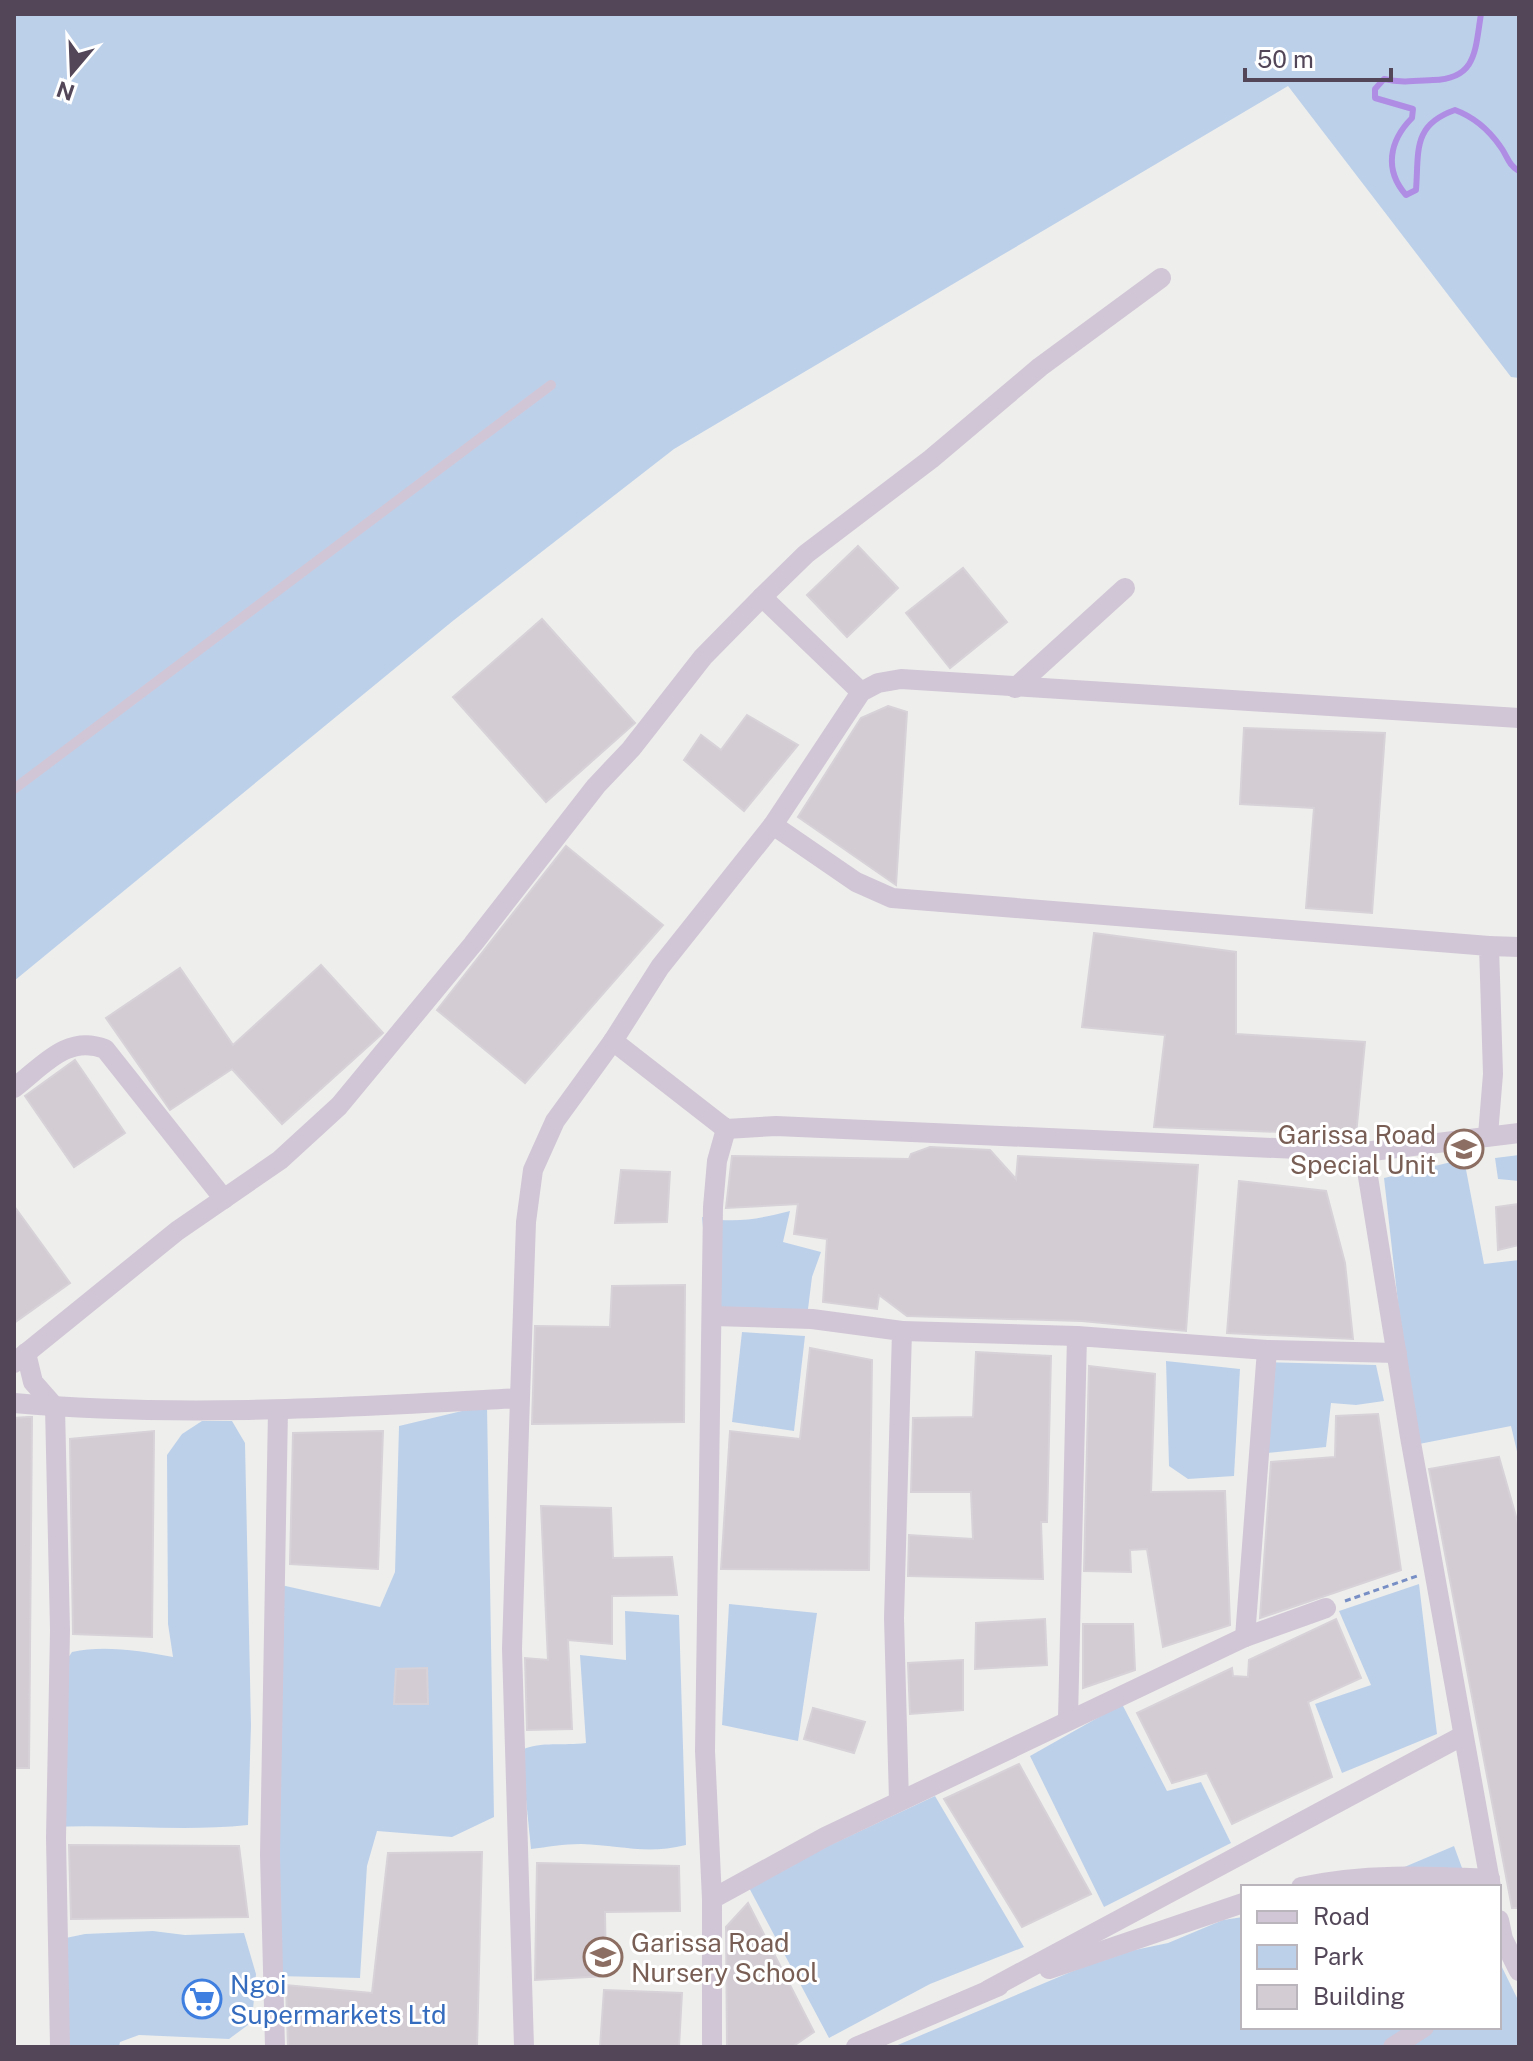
<svg xmlns="http://www.w3.org/2000/svg" width="1533" height="2061" viewBox="0 0 1533 2061" font-family="'Public Sans',sans-serif">
<style>
.green{fill:#bdd0ea}
.lines{fill:none;stroke-linecap:round;stroke-linejoin:round}
.stream{stroke:#b08de4;stroke-width:6}
.building{fill:#d3ccd3;stroke:#d7d1d8;stroke-width:2}
.path{stroke:#788fc6;stroke-width:3;stroke-dasharray:6 4;stroke-linecap:butt}
.lane{stroke:#d1c6d6;stroke-width:10}
.street{stroke:#d1c6d6;stroke-width:20}
.labels{text-anchor:middle;dominant-baseline:central;stroke-width:6;stroke-linejoin:round;paint-order:stroke}
.education-label{font-size:26px;fill:#785e54;stroke:#fff;text-anchor:end}
.shop-label{font-size:26px;fill:#366cbe;stroke:#fff;text-anchor:start}
</style>
<rect width="100%" height="100%" fill="#eeefec"/>
<g class="green">
<path d="M14,14H1519V378L1511,377L1288,86L674,449L454,620L14,981Z"/>
<path d="M1519,1155V1181L1498,1179L1495,1158Z"/>
<path d="M1464,1159L1484,1264L1519,1260V1460L1511,1426L1414,1445L1384,1178Z"/>
<path d="M790,1211L783,1242L821,1252L812,1277L808,1309L711,1311L702,1217C733,1224 759,1219 790,1211Z"/>
<path d="M742,1332L805,1336L794,1431L732,1422Z"/>
<path d="M1166,1361L1240,1369L1234,1476L1188,1479L1169,1466Z"/>
<path d="M1261,1362L1376,1365L1384,1401L1356,1405L1331,1403L1326,1447L1267,1453Z"/>
<path d="M487,1405L494,1817L452,1837L377,1831L367,1866L360,1978L276,1976L272,1583L380,1607L395,1572L399,1426Z"/>
<path d="M202,1421H232L245,1443L251,1725L248,1825C182,1832 119,1824 52,1827L62,1667L72,1652C104,1645 141,1651 173,1657L168,1624L167,1455L182,1434Z"/>
<path d="M1419,1584L1437,1734L1342,1773L1315,1704L1371,1685L1339,1611Z"/>
<path d="M729,1604L817,1613L798,1741L722,1725Z"/>
<path d="M625,1611L679,1615L686,1845C646,1855 619,1845 581,1844C564,1844 547,1847 531,1849L521,1750C542,1741 563,1746 586,1743L580,1655L626,1660Z"/>
<path d="M1122,1704L1167,1791L1201,1782L1231,1843L1104,1907L1030,1756Z"/>
<path d="M935,1796L1024,1947L930,1984L829,2038L747,1884Z"/>
<path d="M1454,1846L1469,1887H1336L1402,1868Z"/>
<path d="M1243,1917V2027H1499V1961L1519,2002V2047H893L1111,1955L1168,1943L1223,1920Z"/>
<path d="M153,1931L185,1935L244,1933L256,1974L252,2022L229,2039L139,2035L120,2042L119,2047H56L51,1941L85,1934Z"/>
</g>
<g class="lines">
<path class="stream" d="M1481,14C1475,50 1477,79 1433,80C1415,81 1401,83 1384,79L1375,89V98L1413,109L1412,118C1389,141 1384,170 1406,195L1416,190C1419,151 1412,125 1455,110C1474,117 1488,129 1500,146C1507,155 1508,165 1519,171"/>
</g>
<g class="building">
<path d="M858,546L898,588L847,637L807,595Z"/>
<path d="M963,568L1007,622L950,668L906,613Z"/>
<path d="M542,619L635,723L546,802L453,697Z"/>
<path d="M888,706L907,712L896,885L798,817L861,718Z"/>
<path d="M747,715L798,745L744,811L684,760L701,735L721,750Z"/>
<path d="M1244,728L1385,733L1372,913L1306,908L1314,808L1240,804Z"/>
<path d="M566,846L663,925L525,1083L437,1010Z"/>
<path d="M1094,933L1236,952V1034L1365,1042L1356,1135L1154,1127L1165,1035L1082,1027Z"/>
<path d="M321,965L383,1033L282,1124L232,1069L170,1110L106,1018L180,968L233,1045Z"/>
<path d="M75,1060L125,1133L74,1167L25,1096Z"/>
<path d="M930,1147L990,1150L1016,1179L1018,1156L1198,1165L1186,1331L1082,1321L907,1316L879,1295L877,1309L823,1302L827,1239L794,1234L798,1204L726,1208L732,1156L909,1159L911,1154Z"/>
<path d="M621,1170L670,1172L667,1222L615,1223Z"/>
<path d="M1239,1181L1326,1191L1345,1263L1353,1339L1227,1333Z"/>
<path d="M1519,1204V1245L1498,1250L1496,1207Z"/>
<path d="M14,1206L70,1283L14,1323Z"/>
<path d="M685,1285L684,1422L532,1424L535,1326L610,1327L612,1286Z"/>
<path d="M810,1348L872,1360L869,1570L721,1569L730,1431L800,1439Z"/>
<path d="M976,1352L1051,1356L1047,1522H1041L1043,1579L908,1576L909,1535L973,1539L971,1492H911L913,1418L973,1417Z"/>
<path d="M1089,1366L1155,1374L1151,1492L1225,1491L1230,1625L1163,1647L1147,1549L1130,1550L1131,1572L1084,1571Z"/>
<path d="M1378,1414L1401,1570L1260,1618L1271,1462L1335,1457L1336,1416Z"/>
<path d="M28,1417H32L29,1768H14V1418Z"/>
<path d="M154,1431L152,1637L73,1634L70,1439Z"/>
<path d="M383,1431L378,1569L290,1564L293,1433Z"/>
<path d="M1499,1457L1519,1527V1908H1512L1429,1469Z"/>
<path d="M541,1506L611,1508L613,1558L672,1557L677,1595L612,1596V1644L568,1640L572,1729L527,1730L525,1658L548,1660Z"/>
<path d="M1045,1619L1047,1665L975,1669L976,1623Z"/>
<path d="M1336,1619L1361,1678L1308,1702L1332,1777L1232,1824L1207,1773L1172,1783L1137,1713L1232,1668L1233,1676L1248,1677L1249,1660Z"/>
<path d="M1083,1624H1133L1135,1670L1083,1688Z"/>
<path d="M963,1660V1710L910,1714L908,1663Z"/>
<path d="M427,1668L428,1704H394L396,1669Z"/>
<path d="M813,1708L865,1722L854,1753L804,1739Z"/>
<path d="M1019,1764L1091,1894L1022,1927L944,1799Z"/>
<path d="M69,1845L239,1846L248,1917L71,1919Z"/>
<path d="M482,1852L477,2047H288L286,1985L372,1993L388,1853Z"/>
<path d="M537,1863L679,1866L680,1911L605,1912L606,1976L535,1980Z"/>
<path d="M748,1903L814,2032L792,2047H727L726,1927Z"/>
<path d="M604,1990L682,1993L679,2047H600Z"/>
</g>
<g class="lines">
<path class="path" d="M1345,1601L1417,1576"/>
<path class="lane" d="M14,789L551,385"/>
<g class="street">
<path d="M762,597L861,692"/>
<path d="M1015,688L1125,588"/>
<path d="M773,825L856,882L892,898L1489,946L1493,1074L1488,1135"/>
<path d="M1489,946L1519,947"/>
<path d="M613,1041L726,1129L776,1126L1364,1152L1519,1133"/>
<path d="M14,1088C43,1066 67,1034 105,1049L224,1199"/>
<path d="M1364,1152L1410,1437L1491,1887"/>
<path d="M713,1316L812,1319L902,1331L894,1618L899,1801"/>
<path d="M902,1331L1077,1336"/>
<path d="M26,1353L33,1382L55,1407L60,1630L56,1838L60,2047"/>
<path d="M14,1363L177,1231L280,1160L339,1106L473,944L596,786L631,749L703,657L762,597L806,554L931,459L1040,367L1161,278"/>
<path d="M520,1398L526,1222L533,1170L555,1121L613,1041L660,967L773,825L861,692L878,683L901,679L1519,718"/>
<path d="M14,1403C182,1418 351,1407 520,1398L512,1649L524,2047"/>
<path d="M1245,1637L1326,1608"/>
<path d="M1068,1719L1077,1336L1267,1350L1397,1353"/>
<path d="M1301,1887C1364,1873 1425,1876 1490,1879"/>
<path d="M712,1899L825,1837L1245,1637L1267,1350"/>
<path d="M1499,1920L1503,1939L1519,1971"/>
<path d="M1049,1969L1243,1903"/>
<path d="M988,1990L1462,1736"/>
<path d="M275,2047L270,1855L278,1410"/>
<path d="M712,2047V1899L705,1751L713,1207L717,1161L726,1129"/>
<path d="M856,2047L999,1986"/>
<path d="M1393,2047L1424,2027"/>
</g>
</g>
<defs>
<symbol id="school-ring" viewBox="-11 -11 22 22"><circle r="9.5" fill="#fff" stroke="#8d6e63" stroke-width="1.5"/><path d="M0-5L7-2L0 1L-7-2ZM-4 1L0 2.5L4 1V4Q0 6-4 4Z" fill="#8d6e63"/></symbol>
<symbol id="supermarket-ring" viewBox="-11 -11 22 22"><circle r="9.5" fill="#fff" stroke="#3f7fe0" stroke-width="1.5"/><path d="M-6-5.5h2.5l.6 2H6L4.5 2H-2.5L-4.4-4H-6ZM-1.5 3.2a1.3 1.3 0 1 0 .1 0ZM3 3.2a1.3 1.3 0 1 0 .1 0Z" fill="#3f7fe0"/></symbol>
</defs>
<g fill-rule="evenodd">
<use href="#school-ring" x="1442" y="1127" width="44" height="44"/>
<use href="#school-ring" x="581" y="1935" width="44" height="44"/>
<use href="#supermarket-ring" x="180" y="1977" width="44" height="44"/>
</g>
<g class="labels">
<g class="education-label">
<text x="1436" y="1134">Garissa Road<tspan x="1436" dy="30">Special Unit</tspan></text>
<text x="631" y="1942" text-anchor="start">Garissa Road<tspan x="631" dy="30">Nursery School</tspan></text>
</g>
<g class="shop-label">
<text x="230" y="1984">Ngoi<tspan x="230" dy="30">Supermarkets Ltd</tspan></text>
</g>
</g>
<rect width="1533" height="2061" fill="none" stroke="#524658" stroke-width="32"/>
<rect x="1241" y="1885" width="260" height="144" fill="#ffffff" stroke="#bab5bc" stroke-width="2"/>
<rect x="1257" y="1911" width="40" height="12" fill="#d1c6d6" stroke="#bab5bc" stroke-width="2"/>
<text x="1313" y="1925" font-size="24" fill="#524658">Road</text>
<rect x="1257" y="1945" width="40" height="24" fill="#bdd0ea" stroke="#bab5bc" stroke-width="2"/>
<text x="1313" y="1965" font-size="24" fill="#524658">Park</text>
<rect x="1257" y="1985" width="40" height="24" fill="#d3ccd3" stroke="#bab5bc" stroke-width="2"/>
<text x="1313" y="2005" font-size="24" fill="#524658">Building</text>
<g transform="translate(72 72) rotate(199)" stroke="#ffffff" stroke-width="6" paint-order="stroke">
<path d="M0-6L14 30L0 20L-14 30Z" fill="#524658"/>
<text y="-12" font-size="22" font-weight="bold" text-anchor="middle" fill="#524658">N</text>
</g>
<path d="M1245 68v12h146v-12" fill="none" stroke="#524658" stroke-width="4"/>
<text x="1257" y="68" font-size="24" fill="#524658" stroke="#ffffff" stroke-width="6" paint-order="stroke">50 m</text>
</svg>
